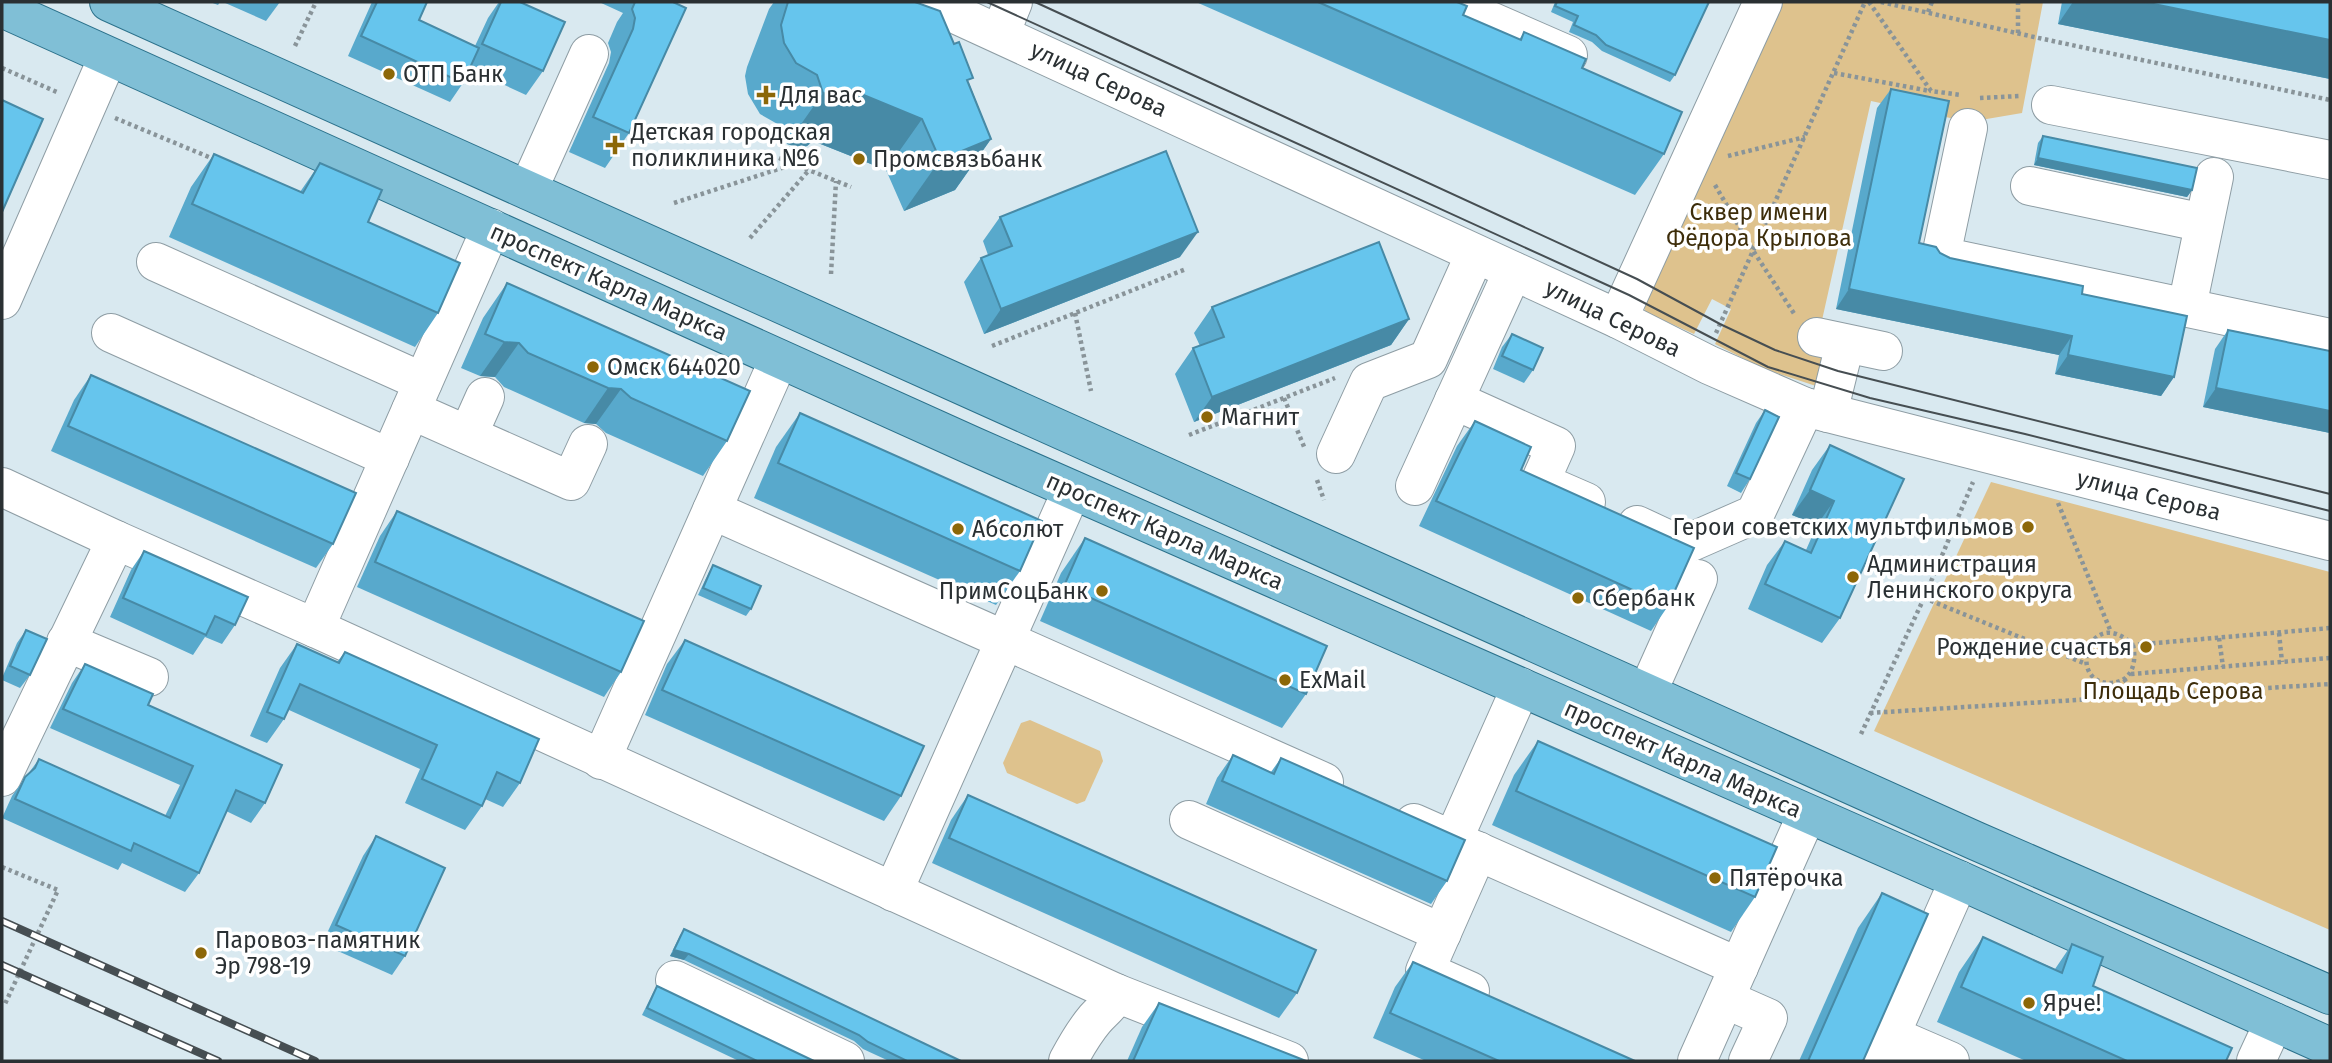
<svg xmlns="http://www.w3.org/2000/svg" width="2332" height="1063" viewBox="0 0 2332 1063" font-family="'Fira Sans',sans-serif">
<style>
.green{fill:#dec28d}
.lines{fill:none;stroke-linecap:round;stroke-linejoin:round}
.minor-casing{stroke:#8e9da4;stroke-width:40}
.major-casing{stroke:#2b718b;stroke-width:40}
.path{stroke:#899499;stroke-width:4.5;stroke-dasharray:3.5 3.5;stroke-linecap:butt}
.minor{stroke:#fff;stroke-width:38}
.major{stroke:#80bfd6;stroke-width:38}
.tram{stroke:#464e52;stroke-width:2}
.rail-casing{stroke:#464e52;stroke-width:8}
.rail{stroke:#fff;stroke-width:5;stroke-dasharray:16;stroke-linecap:butt}
.wall{fill:#58a9cc}
.shaded-wall{fill:#478aa6}
.building{fill:#66c5ed;stroke:#478aa6;stroke-width:2}
.poi-dot{fill:#8c6708;stroke:#fff;stroke-width:2.5}
.labels{text-anchor:middle;dominant-baseline:central;stroke-width:7;stroke-linejoin:round;paint-order:stroke}
.poi-label{font-size:23px;fill:#2a3033;stroke:#fff;text-anchor:start}
.street-label{font-size:23px;fill:#2a3033;stroke:#fff}
.park-label{font-size:23px;fill:#3d2d0a;stroke:#fff}
</style>
<rect width="100%" height="100%" fill="#d9e9f0"/>
<g class="green">
<path d="M1770,2H2043L2022,113L1969,122L1871,101L1816,347L1832,350L1822,388L1764,369L1715,344L1731,309L1712,299L1694,334L1645,312L1643,294Z"/>
<path d="M1991,482L2330,572V930L1874,731Z"/>
<path d="M1030,720L1100,751L1103,761L1085,801L1077,804L1007,773L1003,763L1021,723Z"/>
</g>
<g class="lines">
<defs>
<g id="minor">
<path d="M929,2L1618,319L1709,365L1805,407L2330,541"/>
<path d="M1447,2L1568,55"/>
<path d="M1000,34L1013,2"/>
<path d="M2051,105L2330,160"/>
<path d="M1968,128L1941,256L2330,338"/>
<path d="M2030,186L2204,223"/>
<path d="M528,190L589,54"/>
<path d="M156,262L423,382"/>
<path d="M2,300L108,57"/>
<path d="M2187,307L2214,177"/>
<path d="M1618,319L1763,2"/>
<path d="M111,333L390,458"/>
<path d="M1817,337L1883,351"/>
<path d="M1454,400L1556,446L1540,482L1586,502"/>
<path d="M411,410L571,481L588,444"/>
<path d="M1828,413L1845,344"/>
<path d="M468,435L485,397"/>
<path d="M1336,454L1369,382L1428,359L1475,254"/>
<path d="M1415,486L1513,271"/>
<path d="M2,487L116,540"/>
<path d="M712,510L1324,782"/>
<path d="M1637,525L1682,546L1755,514L1805,407"/>
<path d="M315,628L1116,993L1289,1061"/>
<path d="M66,642L149,677"/>
<path d="M1647,693L1698,579"/>
<path d="M601,760L779,359"/>
<path d="M2,777L116,540L315,628L491,228"/>
<path d="M1189,820L1442,933"/>
<path d="M1414,823L1739,967"/>
<path d="M1453,840L1521,687"/>
<path d="M893,892L1072,490"/>
<path d="M675,980L845,1061"/>
<path d="M1470,991L1425,971L1478,851"/>
<path d="M1725,999L1768,1018L1748,1061"/>
<path d="M1890,1035L1950,1061"/>
<path d="M1068,1061C1076,1046 1084,1032 1095,1019C1104,1009 1111,1005 1116,993"/>
<path d="M1697,1061L1807,814"/>
<path d="M1879,1061L1959,880"/>
<path d="M2256,1061L2274,1022"/>
</g>
<g id="major">
<path d="M109,2L1976,841L2330,995"/>
<path d="M2,8L973,446L1959,880L2330,1047"/>
</g>
</defs>
<use href="#minor" class="minor-casing"/>
<use href="#major" class="major-casing"/>
<g class="path">
<path d="M1869,2L1931,91L1961,95"/>
<path d="M1881,2L2034,37L2330,100"/>
<path d="M1928,12L1932,2"/>
<path d="M2018,33V2"/>
<path d="M295,46L316,2"/>
<path d="M2,68L59,93"/>
<path d="M1834,73L1930,91"/>
<path d="M1980,98L2020,96"/>
<path d="M115,118L216,160"/>
<path d="M1728,156L1805,137"/>
<path d="M779,158L851,187"/>
<path d="M1715,185L1754,252L1795,315"/>
<path d="M674,203L794,164"/>
<path d="M750,238L809,170"/>
<path d="M831,274L836,181"/>
<path d="M1075,313L1091,391"/>
<path d="M1716,333L1865,2"/>
<path d="M992,346L1186,269"/>
<path d="M1284,398L1305,449"/>
<path d="M1189,435L1335,378"/>
<path d="M1317,480L1324,500"/>
<path d="M2058,503L2111,632"/>
<path d="M1924,598L2086,664"/>
<path d="M2279,633L2282,662"/>
<path d="M2219,638L2223,667"/>
<path d="M2133,645C2137,663 2132,683 2109,683C2066,682 2090,603 2133,645L2330,628"/>
<path d="M2131,674L2330,658"/>
<path d="M2124,679L2136,694"/>
<path d="M1870,713L2330,684"/>
<path d="M1861,734L1924,598L1973,482"/>
<path d="M2,867L58,890L4,1006"/>
</g>
<use href="#minor" class="minor"/>
<use href="#major" class="major"/>
<g class="tram">
<path d="M987,2L1629,295L1768,367L1870,398L2025,434L2330,511"/>
<path d="M1035,2L1637,279L1720,324L1775,350L1838,371L2330,494"/>
</g>
<defs>
<g id="rail">
<path d="M2,921L315,1061"/>
<path d="M2,965L218,1061"/>
</g>
</defs>
<use href="#rail" class="rail-casing"/>
<use href="#rail" class="rail"/>
</g>
<g class="wall">
<path d="M210,2H220L218,5Z"/>
<path d="M223,2H280L266,21Z"/>
<path d="M372,2H427L419,20L475,46L488,18L499,2H520L543,71L526,95L470,69L463,83L450,102L348,56Z"/>
<path d="M599,2H673L629,133L605,168L569,152L609,63L611,52L608,43L617,22L623,13Z"/>
<path d="M774,2H915L969,83L991,139L955,190L904,211L886,170L813,141L807,146L801,148L787,144L781,126L760,114L748,94L745,76L747,67L769,9Z"/>
<path d="M1196,2H1457L1463,15L1519,40L1524,32L1582,68L1664,154L1635,195Z"/>
<path d="M1555,2H1709L1675,75L1670,82L1602,51L1592,42L1569,32L1573,22L1551,12Z"/>
<path d="M2062,2H2330V79L2058,24Z"/>
<path d="M1891,89L1919,243L1950,258L2082,294L2174,377L2161,396L2055,374L2059,355L1836,309L1877,108Z"/>
<path d="M2043,136L2192,190L2187,197L2034,165L2038,143Z"/>
<path d="M214,154L300,192L320,163L368,222L438,313L415,347L169,237L191,187Z"/>
<path d="M1000,217L1180,257L984,334L964,282L981,258L988,255L983,241Z"/>
<path d="M507,283L727,441L703,476L606,433L596,424L584,423L504,387L495,377L480,376L461,368L483,318Z"/>
<path d="M1212,307L1409,319L1391,345L1194,422L1175,374L1193,348L1200,346L1194,333Z"/>
<path d="M2228,330L2330,351V433L2203,407L2215,349Z"/>
<path d="M1512,334L1533,370L1524,383L1493,369L1502,347Z"/>
<path d="M91,375L333,544L316,568L51,451L74,400Z"/>
<path d="M1765,410L1750,479L1741,493L1727,486L1756,423Z"/>
<path d="M800,413L1020,571L996,605L754,498L776,447Z"/>
<path d="M1475,421L1521,470L1668,606L1651,631L1419,526L1457,446Z"/>
<path d="M1830,445L1840,618L1822,643L1748,609L1767,565L1785,541L1806,550L1817,525L1792,515L1812,470Z"/>
<path d="M397,511L621,672L604,697L357,587L380,536Z"/>
<path d="M1085,538L1306,694L1282,728L1040,621L1061,573Z"/>
<path d="M144,551L235,625L222,644L205,637L193,655L110,617L131,570Z"/>
<path d="M713,565L751,609L746,616L698,595L709,572Z"/>
<path d="M26,630L30,675L20,688L2,680V678L17,643Z"/>
<path d="M685,640L901,796L884,821L645,715L667,664Z"/>
<path d="M297,644L337,662L345,652L520,783L503,807L485,799L482,806L465,830L405,803L420,769L289,710L284,719L267,743L250,736L280,668Z"/>
<path d="M85,664L148,705L265,803L251,823L226,811L199,873L185,892L122,863L118,870L2,818L12,796L39,759L165,816L180,785L50,728L72,683Z"/>
<path d="M1538,741L1755,897L1731,932L1492,825L1514,775Z"/>
<path d="M1233,755L1271,772L1281,758L1447,881L1431,904L1206,804L1217,778Z"/>
<path d="M968,795L1297,993L1279,1018L932,863L951,820Z"/>
<path d="M376,836L405,956L392,975L322,944L363,856Z"/>
<path d="M1882,893L1863,1061H1799L1858,928Z"/>
<path d="M684,929L961,1061H889L863,1049L854,1041L684,960L670,956L680,935Z"/>
<path d="M1983,937L2055,969L2072,944L2093,986L2226,1061H2026L1937,1022L1959,972Z"/>
<path d="M1413,962L1635,1061H1426L1373,1038L1395,987Z"/>
<path d="M657,986L814,1061H739L642,1015L653,993Z"/>
<path d="M1159,1003L1306,1061H1127L1142,1027Z"/>
</g>
<g class="shaded-wall">
<path d="M2073,2H2144L2330,40V79L2058,24Z"/>
<path d="M849,89L922,119L886,170L813,141L807,146L801,148L787,144L823,93Z"/>
<path d="M991,139L955,190L904,211L940,160Z"/>
<path d="M2038,158L2192,190L2187,197L2034,165Z"/>
<path d="M1198,232L1180,257L984,334L1001,309Z"/>
<path d="M1849,289L2072,336L2059,355L1836,309Z"/>
<path d="M1409,319L1391,345L1194,422L1212,397Z"/>
<path d="M504,342L519,343L495,377L480,376Z"/>
<path d="M2068,355L2174,377L2161,396L2055,374Z"/>
<path d="M608,388L621,389L596,424L584,423Z"/>
<path d="M2216,388L2330,411V433L2203,407Z"/>
<path d="M1810,490L1834,501L1817,525L1792,515Z"/>
<path d="M674,950L689,954L684,960L670,956Z"/>
</g>
<g class="building">
<path d="M377,2H427L419,20L479,48L463,83L361,36Z"/>
<path d="M501,2H520L565,22L543,71L482,44Z"/>
<path d="M635,2H673L686,8L629,133L593,117L633,29L635,18L632,9Z"/>
<path d="M788,2H915L940,11L954,44L959,42L973,78L967,80L991,139L940,160L922,119L849,89L843,95L837,96L823,93L817,75L796,63L784,43L781,25Z"/>
<path d="M1318,2H1457L1467,6L1463,15L1521,40L1524,32L1586,59L1582,68L1682,112L1664,154Z"/>
<path d="M1557,2H1709L1675,75L1606,45L1596,35L1574,25L1578,16L1555,6Z"/>
<path d="M2144,2H2330V40Z"/>
<path d="M1891,89L1949,101L1919,243L1936,247L1940,253L1950,258L2083,286L2082,294L2187,316L2174,377L2068,355L2072,336L1849,289Z"/>
<path d="M2,100L43,119L2,212Z"/>
<path d="M2043,136L2197,168L2192,190L2038,158Z"/>
<path d="M1166,151L1198,232L1001,309L981,258L1012,246L1000,217Z"/>
<path d="M214,154L303,193L320,163L382,190L368,222L460,263L438,313L192,204Z"/>
<path d="M1379,242L1409,319L1212,397L1193,348L1224,337L1212,307Z"/>
<path d="M507,283L750,391L727,441L631,398L621,389L608,388L528,353L519,343L504,342L485,334Z"/>
<path d="M2228,330L2330,351V411L2216,388Z"/>
<path d="M1512,334L1543,348L1533,370L1502,356Z"/>
<path d="M91,375L356,493L333,544L68,426Z"/>
<path d="M1765,410L1779,417L1750,479L1736,473Z"/>
<path d="M800,413L1042,521L1020,571L778,463Z"/>
<path d="M1475,421L1531,447L1521,470L1694,548L1668,606L1436,501Z"/>
<path d="M1830,445L1904,479L1840,618L1765,584L1785,541L1811,553L1834,501L1810,490Z"/>
<path d="M397,511L644,621L621,672L375,562Z"/>
<path d="M1085,538L1327,646L1306,694L1064,586Z"/>
<path d="M144,551L248,597L235,625L215,616L206,635L123,598Z"/>
<path d="M713,565L761,586L751,609L703,588Z"/>
<path d="M26,630L47,639L30,675L10,666Z"/>
<path d="M685,640L924,746L901,796L662,690Z"/>
<path d="M297,644L339,663L345,652L539,739L520,783L497,772L482,806L422,779L437,745L300,684L284,719L267,712Z"/>
<path d="M85,664L153,694L148,705L282,765L265,803L236,790L199,873L134,843L131,851L15,799L25,777L35,768L39,759L170,818L193,766L63,709Z"/>
<path d="M1538,741L1777,847L1755,897L1516,791Z"/>
<path d="M1233,755L1274,774L1281,758L1465,840L1447,881L1222,781Z"/>
<path d="M968,795L1316,950L1297,993L949,838Z"/>
<path d="M376,836L445,868L405,956L336,925Z"/>
<path d="M1882,893L1928,914L1863,1061H1808Z"/>
<path d="M684,929L961,1061H907L868,1042L859,1035L689,954L674,950Z"/>
<path d="M1983,937L2062,973L2072,944L2103,957L2093,986L2232,1048L2226,1061H2127L1961,987Z"/>
<path d="M1413,962L1635,1061H1499L1390,1013Z"/>
<path d="M657,986L814,1061H757L647,1008Z"/>
<path d="M1159,1003L1296,1057L1306,1061H1133Z"/>
</g>
<g class="poi-dot">
<circle cx="389" cy="74" r="7"/>
<path d="M762.5 84.5h7v7h7v7h-7v7h-7v-7h-7v-7h7z"/>
<path d="M611.5 134.5h7v7h7v7h-7v7h-7v-7h-7v-7h7z"/>
<circle cx="859" cy="159" r="7"/>
<circle cx="593" cy="367" r="7"/>
<circle cx="1207" cy="417" r="7"/>
<circle cx="2028" cy="527" r="7"/>
<circle cx="958" cy="529" r="7"/>
<circle cx="1853" cy="577" r="7"/>
<circle cx="1102" cy="591" r="7"/>
<circle cx="1578" cy="598" r="7"/>
<circle cx="2146" cy="647" r="7"/>
<circle cx="1285" cy="680" r="7"/>
<circle cx="1715" cy="878" r="7"/>
<circle cx="201" cy="953" r="7"/>
<circle cx="2029" cy="1003" r="7"/>
</g>
<g class="labels">
<g class="poi-label">
<text x="403" y="74">ОТП Банк</text>
<text x="780" y="95">Для вас</text>
<text x="631" y="132">Детская городская<tspan x="631" dy="26">поликлиника №6</tspan></text>
<text x="873" y="159">Промсвязьбанк</text>
<text x="607" y="367">Омск 644020</text>
<text x="1221" y="417">Магнит</text>
<text x="2014" y="527" text-anchor="end">Герои советских мультфильмов</text>
<text x="972" y="529">Абсолют</text>
<text x="1867" y="564">Администрация<tspan x="1867" dy="26">Ленинского округа</tspan></text>
<text x="1088" y="591" text-anchor="end">ПримСоцБанк</text>
<text x="1592" y="598">Сбербанк</text>
<text x="2132" y="647" text-anchor="end">Рождение счастья</text>
<text x="1299" y="680">ExMail</text>
<text x="1729" y="878">Пятёрочка</text>
<text x="215" y="940">Паровоз-памятник<tspan x="215" dy="26">Эр 798-19</tspan></text>
<text x="2043" y="1003">Ярче!</text>
</g>
<g class="street-label">
<text transform="translate(1099 79) rotate(25)">улица Серова</text>
<text transform="translate(609 282) rotate(24)">проспект Карла Маркса</text>
<text transform="translate(1613 318) rotate(26)">улица Серова</text>
<text transform="translate(2149 495) rotate(14)">улица Серова</text>
<text transform="translate(1165 531) rotate(24)">проспект Карла Маркса</text>
<text transform="translate(1683 759) rotate(24)">проспект Карла Маркса</text>
</g>
<g class="park-label">
<text x="1759" y="212">Сквер имени<tspan x="1759" dy="26">Фёдора Крылова</tspan></text>
<text x="2173" y="691">Площадь Серова</text>
</g>
</g>
<rect width="2332" height="1063" fill="none" stroke="#2a3033" stroke-width="7"/>
</svg>
